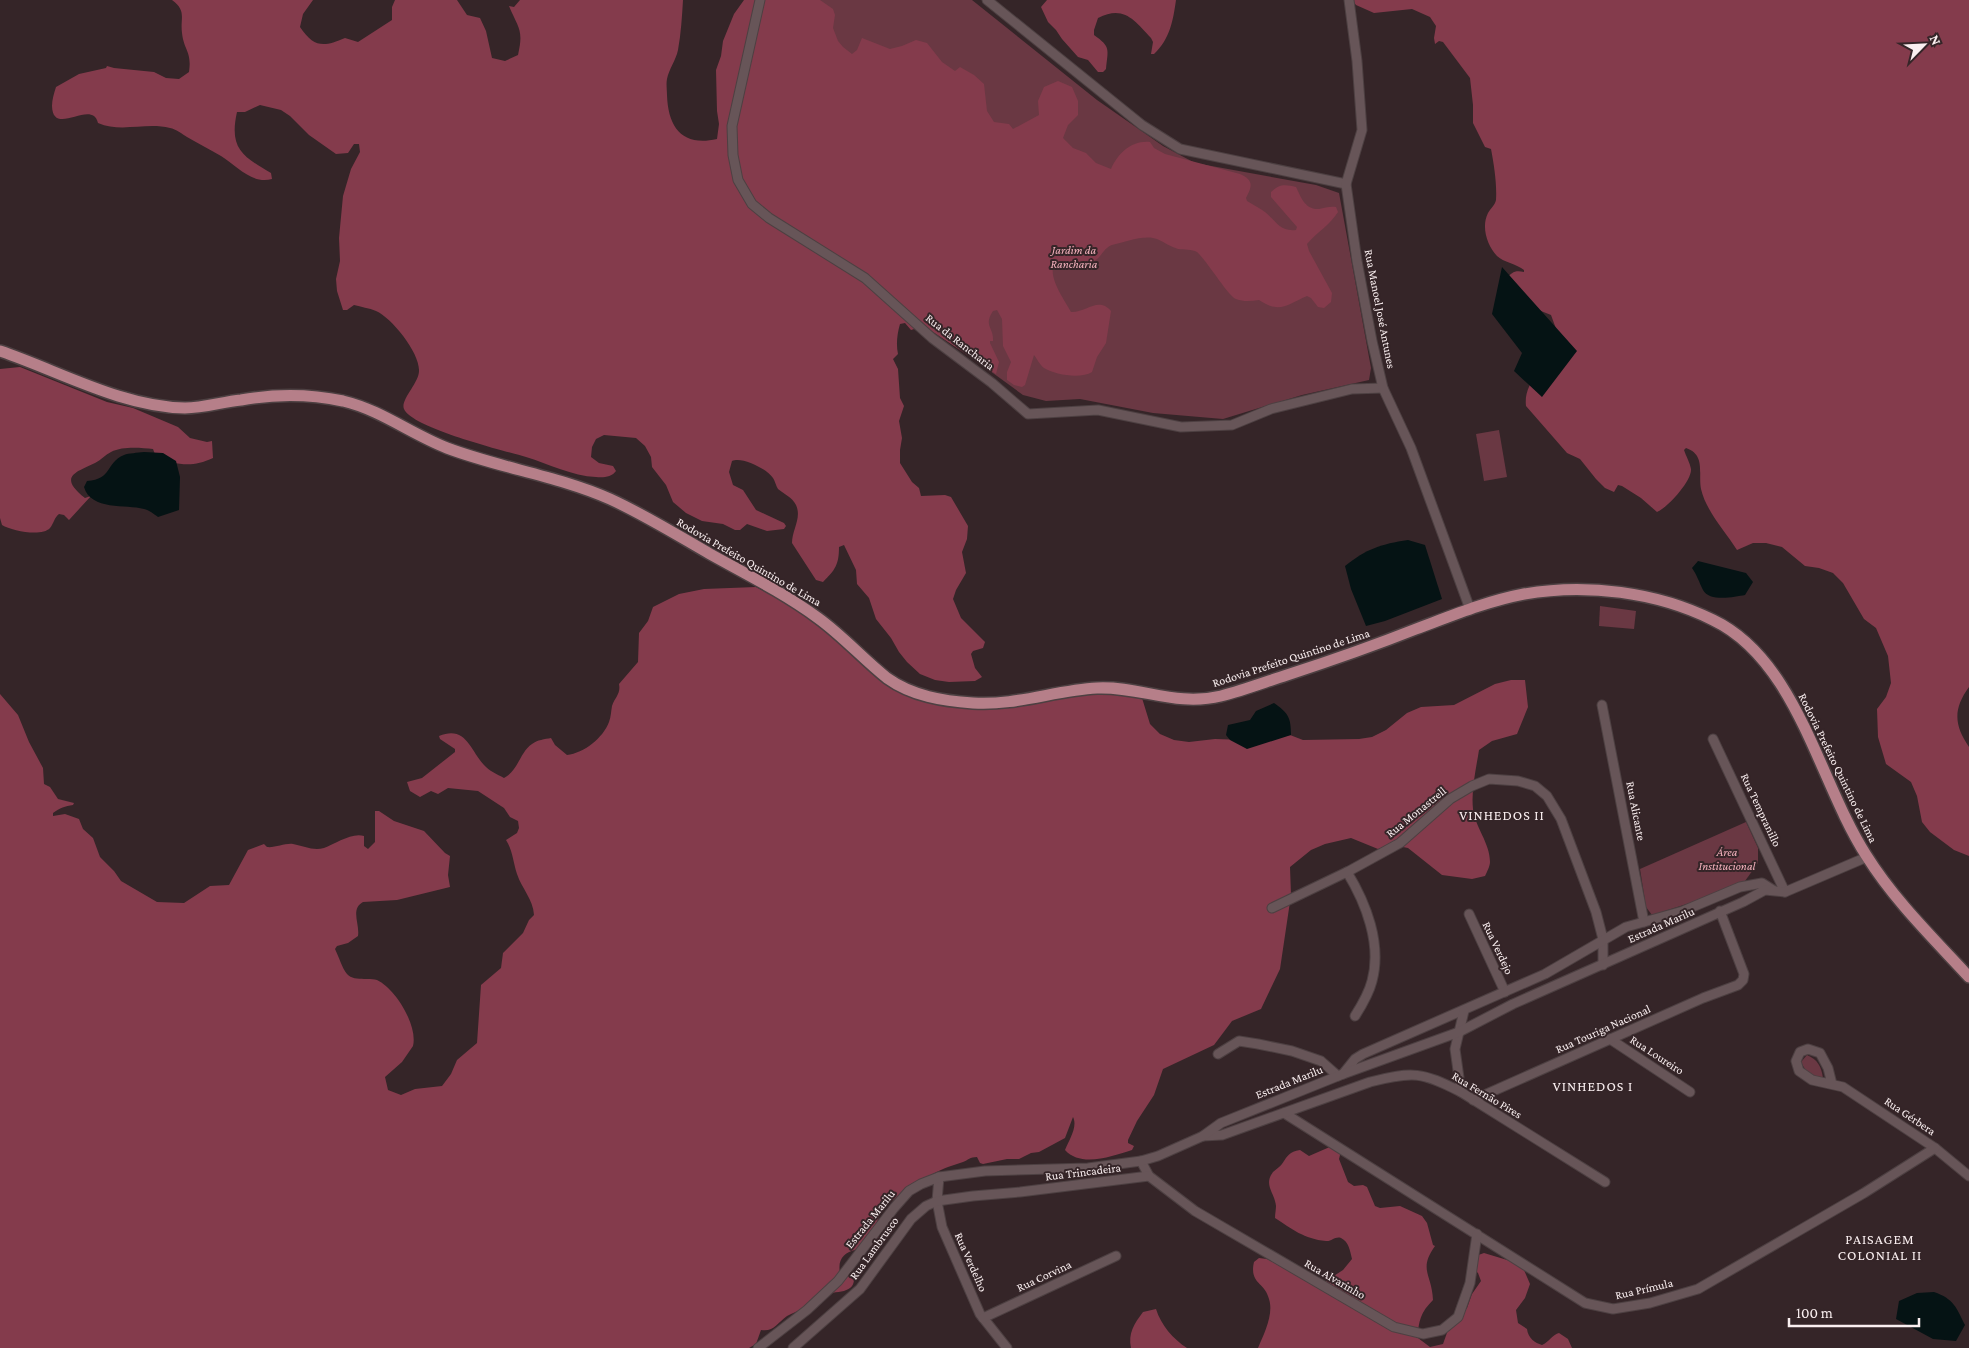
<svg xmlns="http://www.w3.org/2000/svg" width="1969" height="1348" viewBox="0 0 1969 1348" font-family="'Crimson Pro',serif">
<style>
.green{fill:#6a3843}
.forest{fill:#843b4c}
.water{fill:#051314}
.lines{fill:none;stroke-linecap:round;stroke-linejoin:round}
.minor-casing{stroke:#4d4042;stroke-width:11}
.major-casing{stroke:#4d4042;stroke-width:14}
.minor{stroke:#675558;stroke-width:9}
.major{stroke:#b67f89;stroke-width:11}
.labels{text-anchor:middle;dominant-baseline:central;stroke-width:4;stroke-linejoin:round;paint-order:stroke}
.park-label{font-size:12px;font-style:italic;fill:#f5b2bd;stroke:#352528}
.street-label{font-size:12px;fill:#faeff0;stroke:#352528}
.neighbourhood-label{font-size:14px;letter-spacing:1px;fill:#faeff0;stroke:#352528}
</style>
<rect width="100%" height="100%" fill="#352528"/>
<g class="green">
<path d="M769,0H972L1097,100L1163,146L1195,163L1316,185L1339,193L1371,368L1369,380L1302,395L1223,419L1153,413L1080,399L1046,401L1023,395L953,344Z"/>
<path d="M1499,430L1507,477L1484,481L1476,434Z"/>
<path d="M1600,606L1636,611L1634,629L1599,626Z"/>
<path d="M1746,822L1758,848V863L1745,881L1693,902L1652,915L1646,907L1640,869Z"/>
<path d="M1807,1055C1818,1060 1821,1066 1823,1078C1812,1077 1806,1073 1801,1062Z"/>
</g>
<g class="forest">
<path d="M172,0H313L303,14L300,27C314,48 324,47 345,38L358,42L392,20V7L395,0H457L467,15L480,18L486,31L492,58L505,61L518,55C524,29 518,28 509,6L514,7L520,0H683C682,17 681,33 678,50C676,60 669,69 667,79C666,84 667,90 667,95C668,128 683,147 717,139L719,124L717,111L716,70L721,56L723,41L734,14L744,0H820L833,9L835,15L833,28L838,41L843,47L852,54L857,50L862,38L890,49L902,46L916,40L927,43L942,62L955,71L960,67L974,75L984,84L987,111L994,122L1009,124L1013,129L1039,115L1038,101L1044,87L1058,81L1072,87L1078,101V115L1068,125L1063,138L1073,148L1086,153L1096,163L1111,169C1118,153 1132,140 1150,142L1154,148L1165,154L1240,174C1253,180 1253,185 1246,198L1247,201C1253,205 1260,208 1265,212C1276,221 1280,232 1296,230L1297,227L1271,197V192C1279,184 1285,184 1296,187C1301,197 1305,210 1319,209C1325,208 1330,206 1336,207L1338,212C1330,225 1317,232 1307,244L1309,251L1332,293L1331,302L1324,308L1318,307L1311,298L1307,296C1286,305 1280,314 1259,300C1251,301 1244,302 1236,299C1228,296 1208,262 1197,252C1192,249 1184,250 1178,249C1171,247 1164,242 1157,239C1146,234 1124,242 1112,245C1103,248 1101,259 1092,262C1080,267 1068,257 1054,264C1048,278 1064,299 1071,312C1086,313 1098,296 1111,311L1106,343L1097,357L1092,372C1081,379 1055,375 1044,368C1040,365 1037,359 1034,355L1025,385L1022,387L1014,385L1007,380V372L1011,362L1003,346L1002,319L997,310L993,311C983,326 994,327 993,341H990V343L999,362L996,374L924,326L911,330L905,323L900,324C897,334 896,345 898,354L893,359L898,369L900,398L904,406L899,421L902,438L900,450V463L912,482L919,488L921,496L945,495L951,497L968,526L967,539L962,552L966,573L956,590L953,599L961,618L985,642L983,648L973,651L971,654L975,668L982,677L975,681L949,682L935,680L920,674L907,662L899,652L891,638L876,619L869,598L857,584L856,570L844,545L839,547C839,565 835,570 823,582L816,580L792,543C792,530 802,518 796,505C792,497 784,494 778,489C776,486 775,481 773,478C767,469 742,456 732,461L729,472L733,485L743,490L756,510L784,523L786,526L784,529L767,531L747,524L740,530H735L723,524L702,521L686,513L673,502L666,485L652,467L651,457L645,446L636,438L604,435L596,439L592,447L591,457L599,463L613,466L616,471C612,477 603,478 596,477C572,476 549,464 526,457C505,451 412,428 404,409C400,400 419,383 419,371C420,353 392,318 376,311C369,308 361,307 354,305L347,310H343L337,291L336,279L340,261L339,238L343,196L351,169L360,152L359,144H354L348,153L336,154L309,135L290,116L281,110L260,105L245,112H237C229,148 242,156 271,173L272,179C252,185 236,165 221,156C210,150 198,143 187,137C182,134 176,129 170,128C146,122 121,133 98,123C92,98 53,138 52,106C52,100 54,93 56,87L79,74L106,68L107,66L114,68L154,72L166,78L179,79L189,72C192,51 184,51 182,33C180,18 187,11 172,0Z"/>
<path d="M1047,0H1176C1173,21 1170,39 1154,54H1151L1153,42L1151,38C1134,20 1124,5 1098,18L1094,30V35C1111,47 1108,49 1106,69L1103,72H1098L1088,60L1078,57L1062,39L1056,30L1048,22L1041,7Z"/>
<path d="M1352,0H1969V687C1953,709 1954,725 1969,747V856L1954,850L1930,832L1922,822L1917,796L1911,782L1886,764L1878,737L1877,709L1886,697L1891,683L1888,656L1876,628L1864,619L1843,583L1833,573L1819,568L1805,566L1782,547L1766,543H1753L1737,550C1725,531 1706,511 1701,489C1698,473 1706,455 1686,448L1684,450C1686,456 1690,463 1691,469C1692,481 1667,508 1657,512L1641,498L1622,486L1618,485L1614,492L1605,488L1596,479L1580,459L1567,453L1526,406C1523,382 1547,362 1562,345L1551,315L1536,309L1506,279C1512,272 1515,270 1524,272V270C1517,264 1503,262 1497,256C1487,245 1481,227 1488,213C1491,208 1495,205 1496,200C1497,184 1494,165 1491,149L1485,147L1473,123V105L1470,78L1443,42L1439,41L1435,44L1434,38L1436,26L1430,17L1412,9L1374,13L1356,5Z"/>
<path d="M20,367L107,402L133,408L178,427L190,438L207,442L212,441L213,458C192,468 177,465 156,457L153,449C141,448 123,446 111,452C105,455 101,460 95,463C77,472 57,476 85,498L91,496L69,520L64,515L59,514C54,518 54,523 50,528C42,537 12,531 2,525L0,518V369Z"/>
<path d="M756,587L816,618L913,694L987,700L1024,696H1078L1096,691H1114L1142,698L1150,724L1160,734L1174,740L1189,742L1215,739L1244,740L1290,735L1303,740L1359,739L1372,737L1386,730L1407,713L1421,707L1454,705L1495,684L1511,680H1525L1528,707L1517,734L1492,741L1479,750C1476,769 1471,790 1473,809C1475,827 1490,843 1490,862C1490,866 1487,872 1485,876L1472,879L1442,875L1408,848L1393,845L1378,849L1351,838L1325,844L1311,850L1290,867L1291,895L1280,969L1261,1009L1232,1021L1214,1045L1163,1069L1154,1095L1137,1121L1128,1140V1143L1134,1146L1132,1150C1113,1156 1081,1168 1065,1150C1069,1140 1078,1127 1073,1117L1065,1138L1039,1152L1031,1153L1019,1159H1007L983,1164L980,1163L977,1157C970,1157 968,1160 963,1162C958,1164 953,1165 948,1167C929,1174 885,1199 878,1219C874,1229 882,1235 881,1244C865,1250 835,1246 840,1273L850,1272L854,1278C855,1296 832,1290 820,1296C815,1298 810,1304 804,1307C799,1311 792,1313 787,1316C777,1323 774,1332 761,1330L756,1344L749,1348H0V694L18,715L29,742L43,768L44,784L50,787L58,799L74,803L73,805C65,806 60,808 53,813V816L65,814L79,819L83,829L93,838L100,857L114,871L121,881L157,902L184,903L210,886L229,885L248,850L264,844L267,847C275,848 285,843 293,844C304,846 313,851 324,848C335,844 352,832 364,836V846L368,849L375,842V811H379L394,821L424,831L445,853L450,856L448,875L450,887L397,900L363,902C350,909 360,924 358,936L348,943L337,946L335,949C339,957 342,968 347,974C354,982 369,977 377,980C396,989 418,1026 413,1046L402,1062L385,1077L388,1090L401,1095L415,1089L442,1086L451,1074L457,1060L477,1043L481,985L501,968L503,953L523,933L529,920L534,915C533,899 522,889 517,874C513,862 513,851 506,840L517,833L519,828L518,821L510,817L504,808L478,791L448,788L438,794L431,791L420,797L410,791L407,782L422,778L455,752V749L440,739L439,736C466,725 470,750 484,765C489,771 497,774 504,778C518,771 520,752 532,744C537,740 545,739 551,738L555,745L567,755C584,753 603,738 609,722C611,717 611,711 612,706C615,697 621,694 619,684L638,662L639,633L648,621L653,607L679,594L704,589Z"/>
<path d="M1332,1146L1343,1152L1340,1155L1339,1159L1348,1182L1354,1186L1363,1185L1367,1187L1375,1206L1380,1208L1400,1206L1422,1216L1427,1223L1433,1245L1435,1246C1418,1270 1432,1274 1433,1300C1421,1312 1418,1321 1418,1338L1430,1347L1443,1344L1448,1330L1467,1308L1472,1294L1481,1281L1478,1273L1469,1265L1470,1258L1484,1253L1517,1263L1524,1270L1530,1284L1525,1298L1516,1310L1518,1323L1527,1329C1528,1338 1535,1343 1542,1345C1549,1342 1553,1334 1559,1333L1568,1339L1572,1348H1258C1264,1334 1274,1314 1269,1299C1265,1282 1249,1284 1254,1262L1259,1258L1267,1259L1302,1276L1323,1283L1343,1270L1352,1259C1350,1251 1349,1242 1341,1238C1335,1236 1331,1242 1326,1241C1304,1239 1292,1229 1275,1218C1275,1214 1276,1209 1276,1206C1275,1193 1263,1185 1273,1172C1276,1169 1280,1167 1282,1164C1288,1155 1289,1152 1300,1150L1309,1156Z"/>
<path d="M1156,1309C1161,1325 1173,1339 1187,1348H1131C1128,1333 1134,1324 1143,1312Z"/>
</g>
<g class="water">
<path d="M1502,267L1577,351L1542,397L1514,371L1522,353L1492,314Z"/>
<path d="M144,452L163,453L176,461L180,477L179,510L158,517C154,514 149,510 144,509C126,504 91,511 84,487L87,481C113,479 105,463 124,455C129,453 137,453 144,452Z"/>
<path d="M1408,540L1425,545L1442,599L1385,621L1366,626L1351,589L1345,566C1366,549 1381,544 1408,540Z"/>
<path d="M1698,561L1746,573L1753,582L1745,595C1734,597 1709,602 1703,590C1699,582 1697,575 1692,568Z"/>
<path d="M1274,703C1288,713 1291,717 1291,735L1247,749L1230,740L1226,735L1228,725L1250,720L1256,711Z"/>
<path d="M1934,1292C1954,1299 1956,1307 1965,1325L1956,1341L1933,1339L1896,1319L1899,1301L1917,1293Z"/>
</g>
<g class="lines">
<defs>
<g id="minor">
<path d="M760,0L732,126L733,155L738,180L752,204L769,218L865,278L932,338L992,383L1028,414L1098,410L1181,427L1232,425L1271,409L1352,389L1383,388"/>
<path d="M987,0L1142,125L1180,149L1346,184"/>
<path d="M1349,0L1357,61L1362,130L1346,184L1357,261L1372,341L1383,388L1411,448L1470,609"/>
<path d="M1602,705L1644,922"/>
<path d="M1713,739L1785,892"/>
<path d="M1347,872C1366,903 1382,944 1372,981C1369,993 1362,1005 1355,1016"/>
<path d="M1272,908L1349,871L1400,843L1450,799L1472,786L1489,779L1518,781L1535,786L1547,796L1561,819L1596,912L1603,939V965"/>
<path d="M1469,914L1505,992"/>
<path d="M1610,1039L1690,1092"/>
<path d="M1218,1054L1239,1041L1258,1044L1292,1051L1321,1061L1338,1076"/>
<path d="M1343,1074L1355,1059L1363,1054L1545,974L1626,927L1683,911L1740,887L1762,883L1773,890"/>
<path d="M1832,1084L1828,1068L1820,1053L1808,1049L1800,1052L1796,1061L1799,1071L1812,1080L1843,1087L1935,1148L1969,1176"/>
<path d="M1461,1092L1455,1049L1464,1011"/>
<path d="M1473,1100L1703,998L1738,985L1743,980L1744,974L1720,911"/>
<path d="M1284,1113L1585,1303L1613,1309L1650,1303L1698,1289L1864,1193L1935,1148"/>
<path d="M1203,1136L1222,1135L1370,1082C1413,1071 1422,1072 1461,1092L1605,1182"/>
<path d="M1141,1161L1149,1176L1195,1211L1394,1327L1423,1334L1442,1330L1458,1317L1470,1283L1477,1234"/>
<path d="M939,1177L937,1201L942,1227L980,1314L1007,1348"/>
<path d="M983,1318L1116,1256"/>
<path d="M758,1348L807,1310L838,1281L894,1208L909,1191L921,1184L939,1177L985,1171L1088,1168L1141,1161L1158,1156L1203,1136L1221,1123L1343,1074L1459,1032L1513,1004L1743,902L1765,890L1785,892L1867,857"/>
<path d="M793,1348L860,1289L911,1219L926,1206L937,1201L973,1196L1020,1192L1149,1176"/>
</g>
<path id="major" d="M0,351C59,371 122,407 185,408C204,408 222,402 241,400C274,394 310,394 343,401C381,410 411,434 447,448C500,468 558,476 610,499C645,515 677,535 710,554C746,574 784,593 818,618C843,636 863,659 887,678C912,696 943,701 973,703C1015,706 1056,690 1097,688C1141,686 1175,707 1221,696C1244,690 1265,682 1287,675C1330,661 1373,646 1416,629C1451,616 1487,601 1524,594C1586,583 1657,592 1713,620C1797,660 1819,782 1866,855C1894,900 1933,938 1969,977"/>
</defs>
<use href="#minor" class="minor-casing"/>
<use href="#major" class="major-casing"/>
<use href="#minor" class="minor"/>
<use href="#major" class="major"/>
</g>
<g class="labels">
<g class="park-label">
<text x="1074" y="250">Jardim da<tspan x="1074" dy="14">Rancharia</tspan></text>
<text x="1727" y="852">Área<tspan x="1727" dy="14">Institucional</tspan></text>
</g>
<g class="street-label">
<text transform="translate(1380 309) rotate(79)">Rua Manoel José Antunes</text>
<text transform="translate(960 342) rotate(38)">Rua da Rancharia</text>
<text transform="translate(749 562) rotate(30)">Rodovia Prefeito Quintino de Lima</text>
<text transform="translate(1291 658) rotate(-18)">Rodovia Prefeito Quintino de Lima</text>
<text transform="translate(1838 768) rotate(64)">Rodovia Prefeito Quintino de Lima</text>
<text transform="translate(1761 810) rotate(65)">Rua Tempranillo</text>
<text transform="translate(1636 811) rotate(79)">Rua Alicante</text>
<text transform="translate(1416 812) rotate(-39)">Rua Monastrell</text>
<text transform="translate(1661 925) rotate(-24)">Estrada Marilu</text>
<text transform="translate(1498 948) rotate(65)">Rua Verdejo</text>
<text transform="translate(1603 1029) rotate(-24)">Rua Touriga Nacional</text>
<text transform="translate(1657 1055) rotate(33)">Rua Loureiro</text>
<text transform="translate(1289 1082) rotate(-22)">Estrada Marilu</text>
<text transform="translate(1487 1095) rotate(31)">Rua Fernão Pires</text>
<text transform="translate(1910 1116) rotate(34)">Rua Gérbera</text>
<text transform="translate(1083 1172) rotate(-7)">Rua Trincadeira</text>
<text transform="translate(870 1219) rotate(-51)">Estrada Marilu</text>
<text transform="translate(874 1248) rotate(-54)">Rua Lambrusco</text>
<text transform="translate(971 1262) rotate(66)">Rua Verdelho</text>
<text transform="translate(1044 1276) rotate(-25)">Rua Corvina</text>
<text transform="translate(1335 1279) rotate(30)">Rua Alvarinho</text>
<text transform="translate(1644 1289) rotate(-13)">Rua Prímula</text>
</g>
<g class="neighbourhood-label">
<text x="1502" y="815">VINHEDOS II</text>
<text x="1593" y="1086">VINHEDOS I</text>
<text x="1880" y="1239">PAISAGEM<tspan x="1880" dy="16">COLONIAL II</tspan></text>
</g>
</g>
<g transform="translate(1924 45) rotate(66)" stroke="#352528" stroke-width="4" paint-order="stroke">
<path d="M0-4L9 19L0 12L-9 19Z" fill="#faeff0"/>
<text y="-8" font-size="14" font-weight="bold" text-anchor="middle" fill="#faeff0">N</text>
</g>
<path d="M1789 1318v8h130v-8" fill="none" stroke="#faeff0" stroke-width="2.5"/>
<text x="1796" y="1318" font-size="15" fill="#faeff0" stroke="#352528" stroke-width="4" paint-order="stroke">100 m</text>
</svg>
